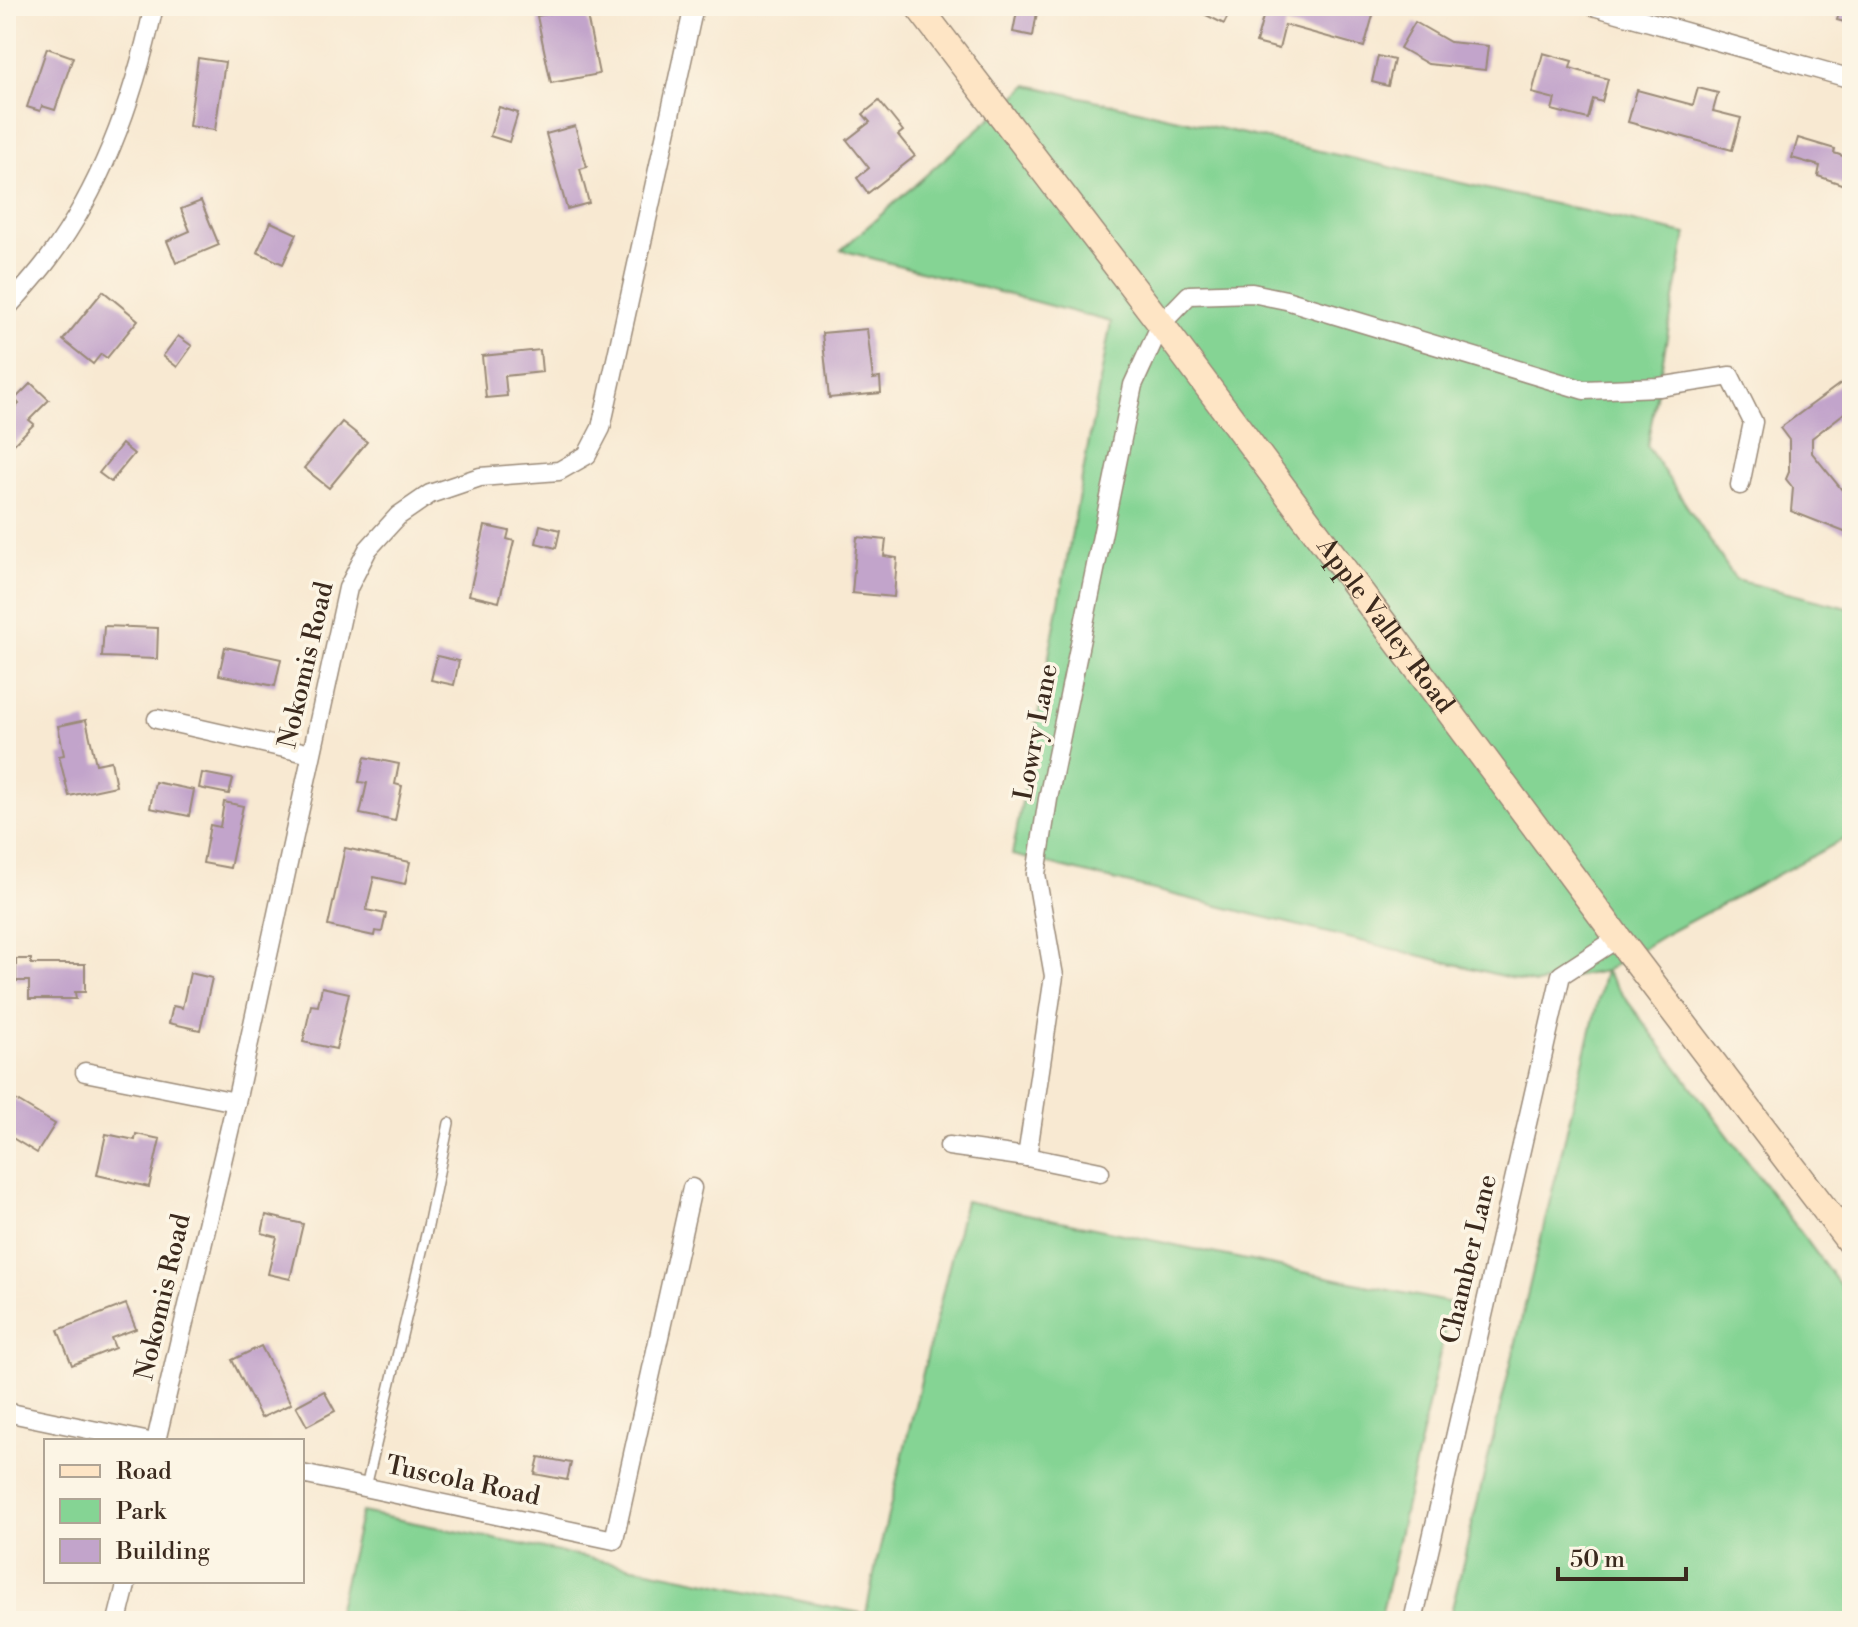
<svg xmlns="http://www.w3.org/2000/svg" width="1858" height="1627" viewBox="0 0 1858 1627" font-family="'Libre Bodoni',serif">
<style>
.green{fill:#85d494;stroke:#607f59;stroke-width:2}
.building{fill:#c2a4cb}
.lines{fill:none;stroke-linecap:round;stroke-linejoin:round}
.lane-casing{stroke:#9a8a78;stroke-width:12}
.street-casing{stroke:#9a8a78;stroke-width:21}
.secondary-casing{stroke:#9a8a78;stroke-width:29}
.lane{stroke:#fff;stroke-width:9}
.street{stroke:#fff;stroke-width:18}
.secondary{stroke:#fee5c5;stroke-width:26}
.labels{text-anchor:middle;dominant-baseline:central;stroke-width:7;stroke-linejoin:round;paint-order:stroke}
.street-label{font-size:26px;fill:#3b2a1e;stroke:#fcf5e5}
</style>
<rect width="100%" height="100%" fill="#fcf5e5"/>
<filter id="ink" filterUnits="userSpaceOnUse"><feTurbulence type="fractalNoise" baseFrequency=".0125" numOctaves="2"/><feDisplacementMap in="SourceGraphic" scale="16" xChannelSelector="R" yChannelSelector="G"/><feConvolveMatrix kernelMatrix="1 2 1 2 8 2 1 2 1" color-interpolation-filters="sRGB"/></filter>
<filter id="wash" filterUnits="userSpaceOnUse"><feTurbulence type="fractalNoise" baseFrequency=".006" numOctaves="4" result="noise"/><feDisplacementMap in="SourceGraphic" scale="32" xChannelSelector="R" yChannelSelector="G"/><feGaussianBlur stdDeviation="1.8" result="paint"/><feColorMatrix in="noise" values="0 0 0 0 0 0 0 0 0 0 0 0 0 0 0 0 0 1.4 0 .05"/><feComposite in="paint" operator="in"/></filter>
<g filter="url(#wash)">
<rect width="100%" height="100%" fill="#f8e9d2"/>
<g class="green">
<path d="M1028,85L1686,234L1647,446L1736,580L1852,609V835L1666,934L1605,971L1852,1301V1621H1449L1605,971L1535,984L1012,855L1111,322L841,250Z"/>
<path d="M965,1201L1451,1303L1380,1621H335L361,1512L866,1614L877,1560Z"/>
</g>
<g id="blocks">
<g class="building">
<path d="M585,6L599,74L551,83L537,16Z"/>
<path d="M1018,6H1038L1033,36L1013,32Z"/>
<path d="M1188,6H1233L1224,24Z"/>
<path d="M1266,6H1284L1306,12L1307,6H1351L1374,12L1364,47L1285,25L1279,49L1256,43Z"/>
<path d="M1841,6H1852V24L1837,20Z"/>
<path d="M1415,22L1450,42L1488,46L1485,70L1428,64L1400,48Z"/>
<path d="M47,48L73,57L55,110L42,106L40,111L27,107Z"/>
<path d="M1543,53L1572,61L1570,68L1608,79L1602,102L1593,99L1588,119L1552,110L1555,99L1532,93Z"/>
<path d="M1378,56L1394,60L1388,86L1372,82Z"/>
<path d="M198,58L225,62L215,130L189,126Z"/>
<path d="M1698,88L1718,93L1713,111L1741,118L1732,150L1628,122L1637,90L1693,105Z"/>
<path d="M879,101L903,131L898,135L915,156L868,193L857,178L869,168L847,140L870,122L863,114Z"/>
<path d="M499,107L518,113L509,142L490,136Z"/>
<path d="M575,126L587,167L580,169L589,203L567,209L546,134Z"/>
<path d="M1798,138L1835,149L1834,153L1852,159L1847,186L1818,176L1820,166L1792,158Z"/>
<path d="M201,201L219,245L176,263L167,241L190,231L181,209Z"/>
<path d="M271,222L297,234L283,264L257,252Z"/>
<path d="M103,291L138,320L107,358L101,354L93,364L63,340Z"/>
<path d="M867,329L873,379L880,378L881,393L829,398L822,333Z"/>
<path d="M178,336L192,346L177,367L163,356Z"/>
<path d="M540,350L542,372L505,376L507,396L486,398L482,356Z"/>
<path d="M1852,375V407L1812,438V453L1846,495L1852,497V535L1791,511L1793,488L1786,479L1789,472V440L1780,428Z"/>
<path d="M31,383L49,400L29,420L34,424L6,452V417L19,404L15,399Z"/>
<path d="M342,422L367,442L329,488L304,468Z"/>
<path d="M122,444L134,454L111,482L99,473Z"/>
<path d="M540,525L560,530L556,548L536,543Z"/>
<path d="M485,526L509,531L507,539L514,541L499,602L469,595Z"/>
<path d="M857,537L886,540L884,556L897,558L894,597L852,593Z"/>
<path d="M104,626L158,628L157,659L102,657Z"/>
<path d="M225,647L281,659L275,686L219,675Z"/>
<path d="M437,656L459,661L454,685L431,680Z"/>
<path d="M86,720L96,764L111,761L116,786L69,796L59,756L64,755L58,726Z"/>
<path d="M365,757L399,764L395,784L402,786L395,821L360,814L367,783L359,782Z"/>
<path d="M202,773L233,779L229,794L199,788Z"/>
<path d="M155,782L194,790L189,816L150,808Z"/>
<path d="M224,802L243,806L230,868L203,863L210,825L220,827Z"/>
<path d="M345,848L410,862L405,884L374,877L366,910L386,914L382,932L375,931L374,936L328,926Z"/>
<path d="M16,959H31V964H85V992H75L76,999H29V981H16Z"/>
<path d="M190,973L212,978L200,1030L169,1023L173,1006L182,1008Z"/>
<path d="M322,987L349,993L336,1049L303,1042L311,1005L318,1006Z"/>
<path d="M6,1094L55,1124L37,1153L6,1134Z"/>
<path d="M106,1134L135,1140L136,1134L160,1139L149,1187L97,1175Z"/>
<path d="M266,1215L303,1224L290,1279L268,1274L277,1237L262,1233Z"/>
<path d="M126,1304L136,1329L111,1338L115,1348L72,1365L58,1330Z"/>
<path d="M261,1346L291,1404L261,1418L232,1360Z"/>
<path d="M324,1391L335,1411L307,1426L296,1406Z"/>
<path d="M539,1457L571,1463L567,1480L535,1474Z"/>
</g>
</g>
</g>
<g filter="url(#ink)">
<use href="#blocks" fill-opacity="0" stroke="#9a8a78" stroke-width="2"/>
<g class="lines">
<defs>
<path id="lane" d="M366,1487L428,1226L449,1123"/>
<g id="street">
<path d="M1593,6L1852,79"/>
<path d="M6,309C21,292 37,275 50,257C104,184 135,94 154,6"/>
<path d="M157,719L311,754"/>
<path d="M85,1072L236,1102"/>
<path d="M949,1146L1027,1157L1100,1172"/>
<path d="M1027,1157L1054,976L1036,874L1048,799L1133,385L1161,324L1189,295L1252,293L1286,300L1584,390L1659,387L1730,376L1753,422L1740,485"/>
<path d="M6,1412L145,1441"/>
<path d="M156,1441L236,1102L348,588L368,549L398,516L430,494L480,477L559,471L587,455L601,428L694,6"/>
<path d="M302,1474L614,1540L692,1188"/>
<path d="M117,1621L127,1581"/>
<path d="M1413,1621L1561,975L1618,938"/>
</g>
<g id="secondary">
<path id="s1" d="M918,6L1161,324L1618,938L1852,1245"/>
</g>
</defs>
<use href="#lane" class="lane-casing"/>
<use href="#street" class="street-casing"/>
<use href="#secondary" class="secondary-casing"/>
<use href="#lane" class="lane"/>
<use href="#street" class="street"/>
<use href="#secondary" class="secondary"/>
</g>
</g>
<g class="labels">
<g class="street-label">
<text stroke="none"><textPath href="#s1" startOffset="776">Apple Valley Road</textPath></text>
<text transform="translate(306 665) rotate(-77)">Nokomis Road</text>
<text transform="translate(1036 732) rotate(-79)">Lowry Lane</text>
<text transform="translate(1469 1259) rotate(-77)">Chamber Lane</text>
<text transform="translate(163 1297) rotate(-77)">Nokomis Road</text>
<text transform="translate(463 1481) rotate(12)">Tuscola Road</text>
</g>
</g>
<rect width="1858" height="1627" fill="none" stroke="#fcf5e5" stroke-width="32"/>
<rect x="44" y="1439" width="260" height="144" fill="#fcf5e5" stroke="#afa495" stroke-width="2"/>
<rect x="60" y="1465" width="40" height="12" fill="#fee5c5" stroke="#afa495" stroke-width="2"/>
<text x="116" y="1479" font-size="24" fill="#3b2a1e">Road</text>
<rect x="60" y="1499" width="40" height="24" fill="#85d494" stroke="#afa495" stroke-width="2"/>
<text x="116" y="1519" font-size="24" fill="#3b2a1e">Park</text>
<rect x="60" y="1539" width="40" height="24" fill="#c2a4cb" stroke="#afa495" stroke-width="2"/>
<text x="116" y="1559" font-size="24" fill="#3b2a1e">Building</text>
<path d="M1558 1567v12h128v-12" fill="none" stroke="#3b2a1e" stroke-width="4"/>
<text x="1570" y="1567" font-size="24" fill="#3b2a1e" stroke="#fcf5e5" stroke-width="6" paint-order="stroke">50 m</text>
</svg>
